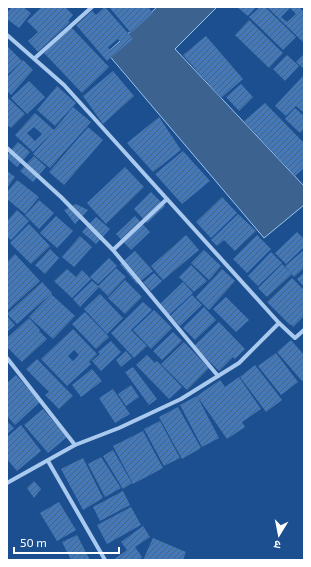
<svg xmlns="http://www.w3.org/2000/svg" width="311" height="567" viewBox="0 0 311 567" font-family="'Exo 2','Noto Sans Devanagari',sans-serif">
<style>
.water{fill:#3c6290;stroke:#9cc4f0}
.building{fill:url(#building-hatch);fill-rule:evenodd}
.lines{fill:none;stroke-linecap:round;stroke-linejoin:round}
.street{stroke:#a9c9ee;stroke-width:4}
</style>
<defs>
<pattern id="building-hatch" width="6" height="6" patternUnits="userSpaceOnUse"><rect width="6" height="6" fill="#4478b7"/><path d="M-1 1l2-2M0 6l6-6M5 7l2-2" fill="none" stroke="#486282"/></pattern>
</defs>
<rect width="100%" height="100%" fill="#1b4f8f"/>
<path class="water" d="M157,7H217L175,49L304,186V205L264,238L107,53Z"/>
<g class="building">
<path d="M12,7H23L31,13L19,28L7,19V13Z"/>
<path d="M42,7H65L73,15L68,21L70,22L38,52L28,41L38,32L27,21Z"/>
<path d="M105,7L133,39L107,61L76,25L92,11L96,15ZM118,39L121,42L110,50L108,47Z"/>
<path d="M109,7H148L153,13L131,33Z"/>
<path d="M237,7H256L248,16Z"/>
<path d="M260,7H265L296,37L283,50L249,17Z"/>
<path d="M267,7H299L304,12V43ZM290,8L296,14L287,22L281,17Z"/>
<path d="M249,20L283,53L269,68L235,35Z"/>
<path d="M71,27L109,67L82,93L44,53Z"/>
<path d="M206,36L243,79L221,98L183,55Z"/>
<path d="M7,46L22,61L7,75Z"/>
<path d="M304,54V69L296,62Z"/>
<path d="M287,55L299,66L285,81L273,69Z"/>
<path d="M23,60L33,70L11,95L7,91V77Z"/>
<path d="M113,71L134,96L103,124L83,96Z"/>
<path d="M304,75V113L296,106L286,116L275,106Z"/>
<path d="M29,81L45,97L27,114L11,98Z"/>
<path d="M241,84L253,97L239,111L226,97Z"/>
<path d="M57,86L76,103L55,126L37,110Z"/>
<path d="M7,97L25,114L11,128L7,125Z"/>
<path d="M265,103L304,143V168L295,176L244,121Z"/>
<path d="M73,107L91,122L50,168L33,154L52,132L33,152L15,135L35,113L54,130ZM34,127L42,134L35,141L27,133Z"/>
<path d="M295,108L304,116V129L300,133L285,119Z"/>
<path d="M159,117L181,150L153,172L127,143Z"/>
<path d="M88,127L103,140L64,185L49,172Z"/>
<path d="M18,142L30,152L17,167L7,158V155Z"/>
<path d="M183,151L210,181L182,204L155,174Z"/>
<path d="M34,156L46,167L33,182L20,171Z"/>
<path d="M125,167L144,187L106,224L87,203Z"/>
<path d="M7,171L15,177L7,188Z"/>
<path d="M17,180L39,197L25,214L7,199V192Z"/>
<path d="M151,192L165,206L147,223L134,209Z"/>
<path d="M222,197L237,213L211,238L196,222Z"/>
<path d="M39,200L54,213L39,229L25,215Z"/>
<path d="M76,204L88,210L75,224L64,210Z"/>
<path d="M17,210L29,221L11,240L7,237V221Z"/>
<path d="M238,214L256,231L235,251L224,240L217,246L211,240Z"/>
<path d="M56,216L73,231L57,248L40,233Z"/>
<path d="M135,216L150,232L131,250L116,234Z"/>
<path d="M96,217L110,229L96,244L82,232Z"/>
<path d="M29,224L50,246L31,264L10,243Z"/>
<path d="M297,232L304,239V247L286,264L275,253Z"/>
<path d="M186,235L199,250L163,280L151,266Z"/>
<path d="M257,235L271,249L247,273L233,259Z"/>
<path d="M80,236L92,247L74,267L62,257Z"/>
<path d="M50,249L59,258L45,274L35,265Z"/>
<path d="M204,250L221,266L209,280L191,263Z"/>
<path d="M304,250V268L294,277L285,266Z"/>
<path d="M135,251L153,271L137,284L120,264Z"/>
<path d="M271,252L282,263L258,286L248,276Z"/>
<path d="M15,254L40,281L7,311V262Z"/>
<path d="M109,258L117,266L98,284L90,277Z"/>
<path d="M282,264L292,274L267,297L258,288Z"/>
<path d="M191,265L207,281L194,292L179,277Z"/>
<path d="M116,268L126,277L108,296L99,287L80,307L73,299L92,281L98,286Z"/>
<path d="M67,269L76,277L82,270L91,279L72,298L54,281Z"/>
<path d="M222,269L235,281L209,310L196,297Z"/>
<path d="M154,273L162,281L151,291L143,282Z"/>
<path d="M304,273V287L297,279Z"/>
<path d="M292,278L304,290V316L293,327L291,324L290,325L267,302Z"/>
<path d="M125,280L142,297L125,314L108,298Z"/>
<path d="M42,282L52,293L17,324L7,314Z"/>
<path d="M183,282L193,293L169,315L159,305Z"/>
<path d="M51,294L75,316L53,339L29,317Z"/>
<path d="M100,294L123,318L107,334L84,309Z"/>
<path d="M192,295L202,305L180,326L170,316Z"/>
<path d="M226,297L249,320L236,332L213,309Z"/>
<path d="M143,302L152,310L131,330L147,346L134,358L111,333Z"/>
<path d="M204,307L216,320L195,340L183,328Z"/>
<path d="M154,310L172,328L151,349L133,330Z"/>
<path d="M85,312L109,337L96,349L72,324Z"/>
<path d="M7,316L15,325L7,332Z"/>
<path d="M29,318L40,330L39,331L47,339L22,362L7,347V338Z"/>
<path d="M219,322L245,349L235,359L233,357L219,371L194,346Z"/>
<path d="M73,329L97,354L89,362L91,364L67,386L41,359ZM74,350L79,355L73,361L68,356Z"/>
<path d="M173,332L182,341L162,360L153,351Z"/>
<path d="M291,340L304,355V379L302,381L277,352Z"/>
<path d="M111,341L121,352L101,371L92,361L100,354L98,352Z"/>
<path d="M184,342L209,368L187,390L161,364Z"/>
<path d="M126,351L132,358L121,367L116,360Z"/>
<path d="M276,353L298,382L281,395L258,366Z"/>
<path d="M147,355L155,363L157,361L182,387L169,399L136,365Z"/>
<path d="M37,359L73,396L59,409L45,395L49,392L26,369Z"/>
<path d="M255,365L282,400L266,412L240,377Z"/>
<path d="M133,367L157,399L149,405L125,372Z"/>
<path d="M92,369L102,381L81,397L72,385Z"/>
<path d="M16,375L40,402L15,425L7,416V383Z"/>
<path d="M239,377L261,409L242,422L245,427L227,439L197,396L220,380L225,387Z"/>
<path d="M131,385L139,397L126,406L118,394Z"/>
<path d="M113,389L130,414L115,423L99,398Z"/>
<path d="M197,396L219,438L202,447L180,405Z"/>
<path d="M178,407L201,448L182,459L159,417Z"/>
<path d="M43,409L67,437L48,453L24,425Z"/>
<path d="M7,421L14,428L7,434Z"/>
<path d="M160,421L180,458L164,466L144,429Z"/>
<path d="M21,425L41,451L17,471L7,459V437Z"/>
<path d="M143,431L163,468L133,484L113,446Z"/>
<path d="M113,450L132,483L123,489L103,456Z"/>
<path d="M101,457L121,488L105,497L88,464Z"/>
<path d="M83,458L103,498L83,510L61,469Z"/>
<path d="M34,481L41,489L34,498L27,488Z"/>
<path d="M123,491L130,505L100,521L93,507Z"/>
<path d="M59,502L76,530L57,541L40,513Z"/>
<path d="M131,507L141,525L107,544L97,525Z"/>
<path d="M143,526L150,537L135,547L142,557L139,560H113L127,550L121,542Z"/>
<path d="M77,535L90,560H71L62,542Z"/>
<path d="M153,538L186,552L183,560H143Z"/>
</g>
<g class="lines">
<g class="street">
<path d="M7,35L64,85L279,323"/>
<path d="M35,58L92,7"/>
<path d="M7,148L61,197L113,250L218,376"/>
<path d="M113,250L167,199"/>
<path d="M7,358L75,445"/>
<path d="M48,461L105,560"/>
<path d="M7,483L75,445L119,428L181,399L239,363L279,323L295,338L304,330"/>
</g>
</g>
<rect width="311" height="567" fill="none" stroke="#ffffff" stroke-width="16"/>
<g transform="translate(279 535) rotate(190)" stroke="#1b4f8f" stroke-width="3" paint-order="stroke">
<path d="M0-3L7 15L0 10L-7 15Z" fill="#ffffff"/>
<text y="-6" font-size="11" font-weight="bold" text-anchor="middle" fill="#ffffff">उ</text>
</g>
<path d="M14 547v6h105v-6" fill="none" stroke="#ffffff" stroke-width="2"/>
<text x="20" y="547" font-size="12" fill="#ffffff" stroke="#1b4f8f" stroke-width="3" paint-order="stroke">50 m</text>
</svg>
